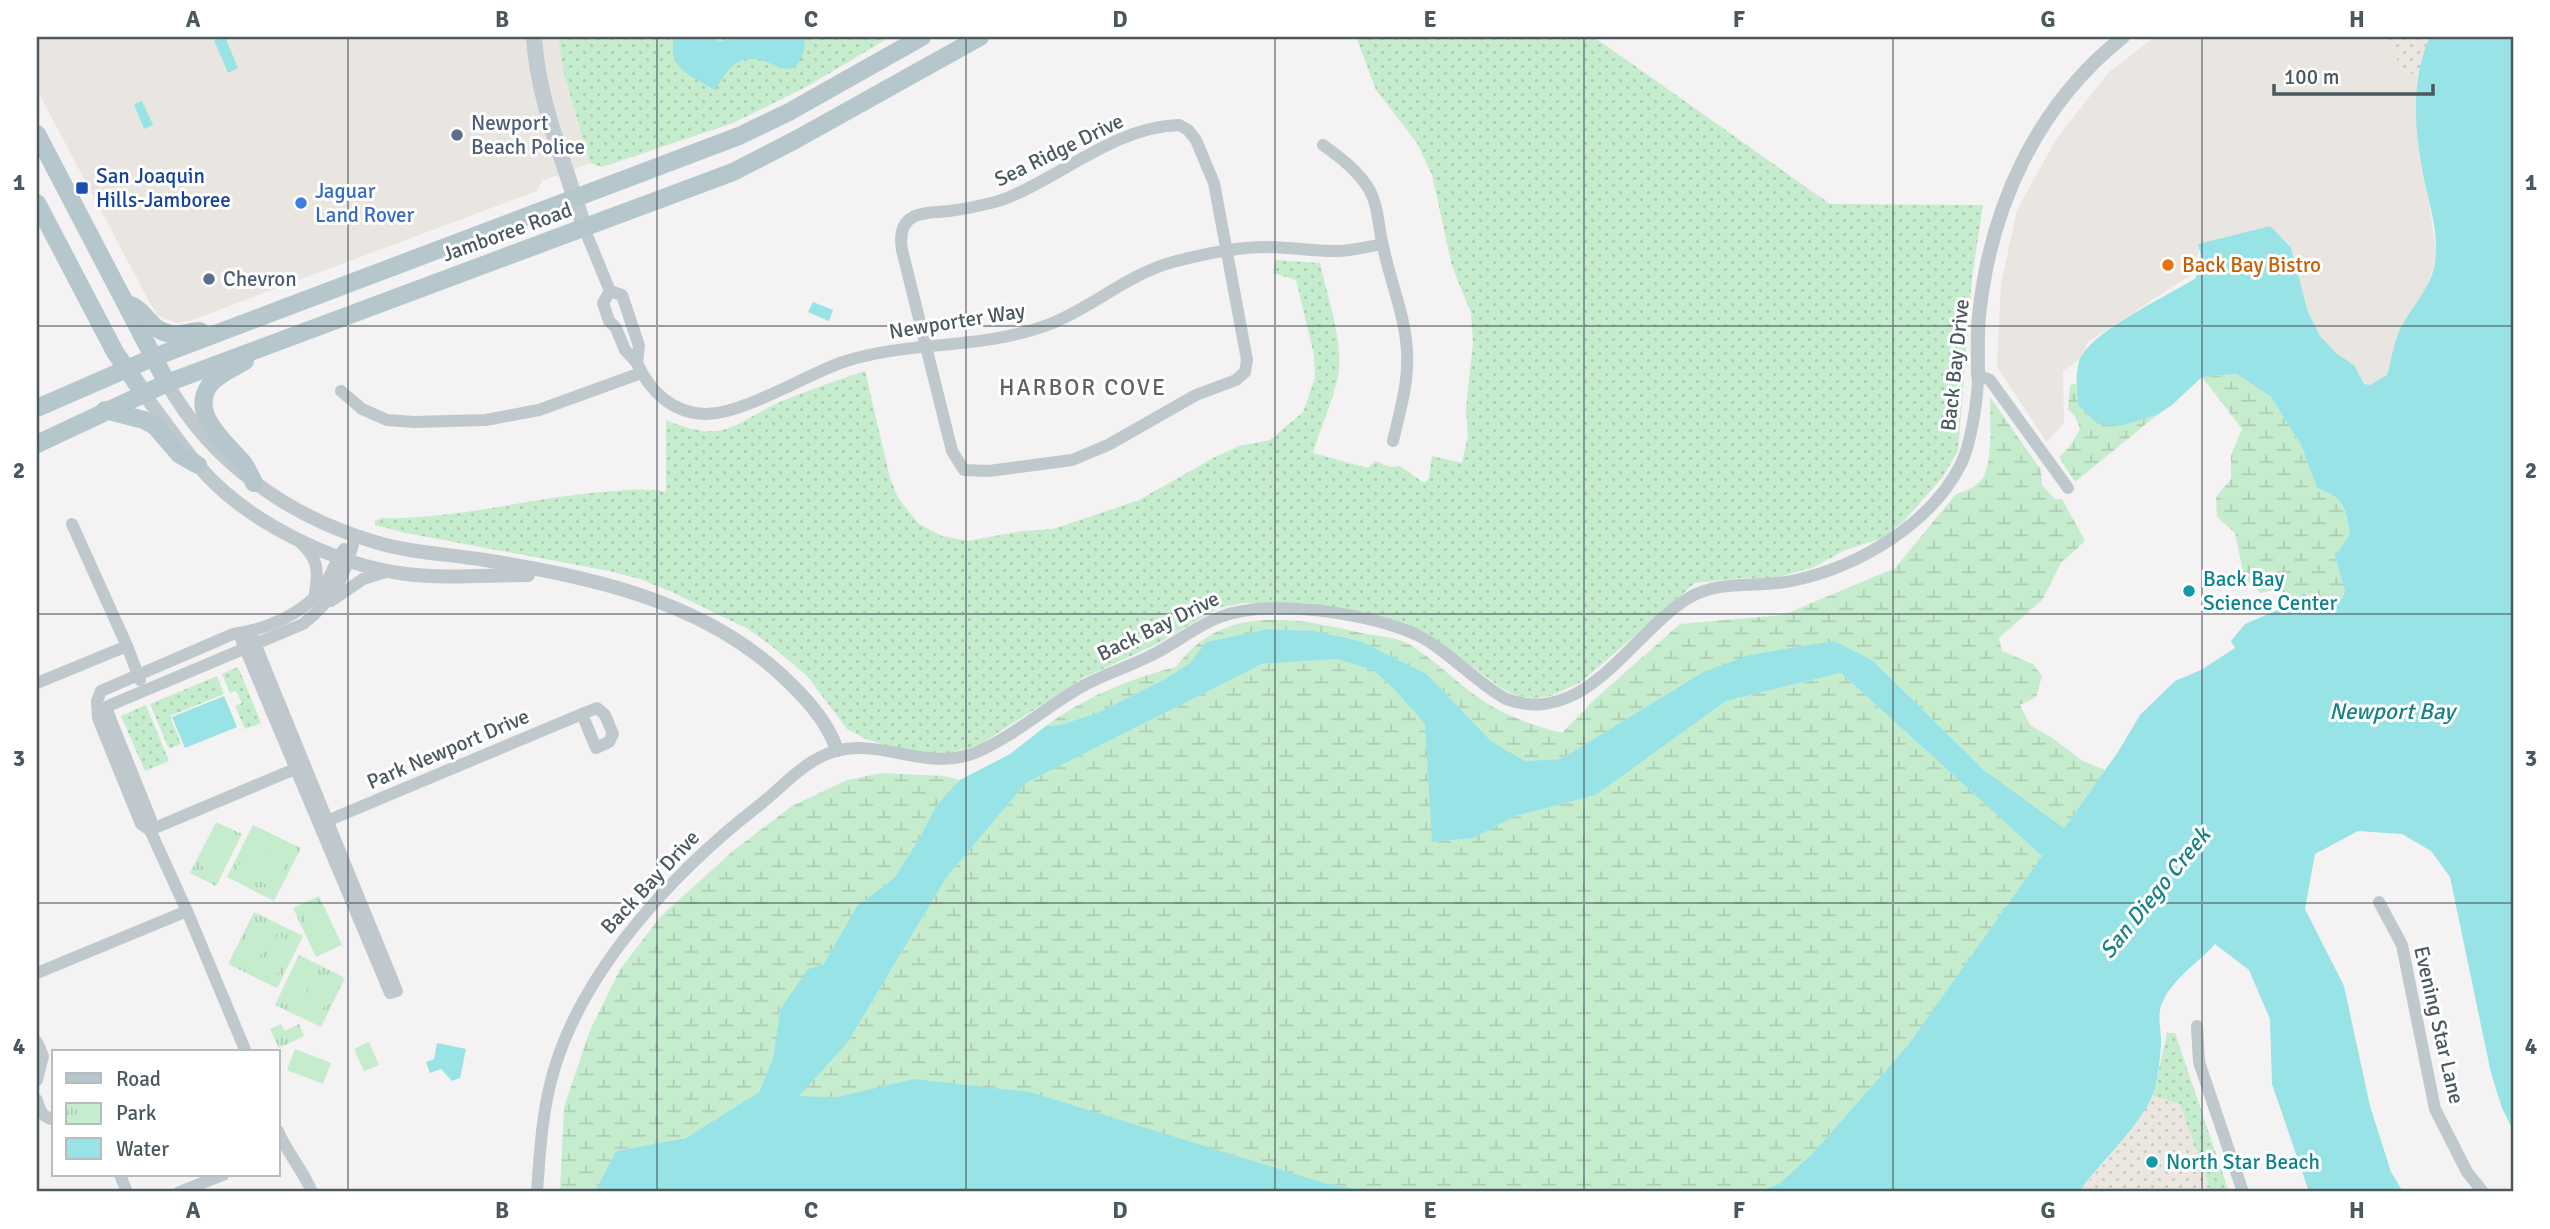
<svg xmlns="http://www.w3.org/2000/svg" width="2550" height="1229" viewBox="0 0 2550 1229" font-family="Signika,sans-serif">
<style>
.commercial{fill:#e9e5e0}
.grass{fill:url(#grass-dots)}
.wetland{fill:url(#wetland-marsh)}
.sand{fill:url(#sand-dots)}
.park{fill:url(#park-tufts)}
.pitch{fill:#c6ecce}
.water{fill:#97e3e5}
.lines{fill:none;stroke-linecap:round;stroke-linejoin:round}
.minor{stroke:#bfc8cd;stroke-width:12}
.tertiary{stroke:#bfc8cd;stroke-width:14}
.secondary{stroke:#c0cbd1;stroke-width:16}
.primary{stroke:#b5c6cd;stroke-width:18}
.grid{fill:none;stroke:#4b585e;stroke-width:2;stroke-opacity:0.55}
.service-dot{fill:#5c6f8a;stroke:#fff;stroke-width:2.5}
.transit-dot{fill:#1a4fb4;stroke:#fff;stroke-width:2.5}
.shop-dot{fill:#3f7fe0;stroke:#fff;stroke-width:2.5}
.food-dot{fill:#e8710a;stroke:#fff;stroke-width:2.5}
.culture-dot{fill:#0f9aa8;stroke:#fff;stroke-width:2.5}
.labels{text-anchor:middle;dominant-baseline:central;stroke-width:6;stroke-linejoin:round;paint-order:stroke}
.service-label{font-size:21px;fill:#4e5e75;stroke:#fff;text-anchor:start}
.street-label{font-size:21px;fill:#4b585e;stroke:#fff}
.transit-label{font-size:21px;fill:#164399;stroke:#fff;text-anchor:start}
.shop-label{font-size:21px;fill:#366cbe;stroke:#fff;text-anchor:start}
.food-label{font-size:21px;fill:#c56008;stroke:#fff;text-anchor:start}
.culture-label{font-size:21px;fill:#0d838f;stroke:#fff;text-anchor:start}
.neighbourhood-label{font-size:23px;letter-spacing:2px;fill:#5f6366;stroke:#fff}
.water-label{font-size:23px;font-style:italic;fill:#188285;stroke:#fff}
.neatline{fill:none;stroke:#4b585e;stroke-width:2.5}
.grid-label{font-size:23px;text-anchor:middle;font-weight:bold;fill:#4b585e}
</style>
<defs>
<pattern id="grass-dots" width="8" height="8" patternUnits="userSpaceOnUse" patternTransform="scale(1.75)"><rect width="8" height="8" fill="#c6ecce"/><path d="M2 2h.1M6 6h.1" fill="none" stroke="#acccb3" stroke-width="1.8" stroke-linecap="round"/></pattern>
<pattern id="wetland-marsh" width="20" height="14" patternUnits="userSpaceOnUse" patternTransform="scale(1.75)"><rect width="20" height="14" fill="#c6ecce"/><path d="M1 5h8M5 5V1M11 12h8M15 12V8" fill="none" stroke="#acccb3"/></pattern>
<pattern id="sand-dots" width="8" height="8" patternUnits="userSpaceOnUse" patternTransform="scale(1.75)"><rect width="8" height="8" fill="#ece6e0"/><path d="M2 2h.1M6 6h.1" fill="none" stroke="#ccc7c3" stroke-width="1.8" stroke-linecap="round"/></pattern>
<pattern id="park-tufts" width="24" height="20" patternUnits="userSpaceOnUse" patternTransform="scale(1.75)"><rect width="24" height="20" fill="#c6ecce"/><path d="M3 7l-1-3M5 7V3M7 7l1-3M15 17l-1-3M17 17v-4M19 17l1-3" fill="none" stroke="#acccb3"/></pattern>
</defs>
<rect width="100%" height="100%" fill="#f4f2f2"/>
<g class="commercial">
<path d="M37,37H558L564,74L590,163L542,181L537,191L192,320L178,323L158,316L150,303L37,90Z"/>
<path d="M2155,37H2388L2401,69L2417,76L2415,112L2437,256L2425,293L2398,333L2387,375L2370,385L2364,384L2354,365L2336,353L2320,336L2308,312L2291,245L2270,227L2199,246L2195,272L2088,342L2080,359L2063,371L2064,423L2047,442L1997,367L2001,284L2017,210L2057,138L2109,72Z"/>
</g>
<g class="grass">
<path d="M558,37H890L808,86L733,123L602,167L590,163L564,74Z"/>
<path d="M1356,37H1594L1830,204L1983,205L1972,278L1958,451L1942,478L1904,521L1883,538L1845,550L1814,567L1771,579L1742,578L1695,583L1600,666L1579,683L1551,696L1534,698L1517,696L1503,689L1426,633L1389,619L1302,603H1242L1219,608L1157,644L1083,678L979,745L943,755L892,747L868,740L847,729L807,676L773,647L748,629L672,592L640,579L609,571L406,533L375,525V521L381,518C456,520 527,498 602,492C624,491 644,487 666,492V420C726,445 731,424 782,401C809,390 837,380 865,371L890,478L898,498L919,524L942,536L968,541L1021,531L1053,529L1139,500L1215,457L1239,446L1270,440L1303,412L1315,378L1314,355L1296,280L1273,273L1275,260L1320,263C1327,296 1346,348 1337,381C1331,405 1320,429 1313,453L1368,468L1375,461L1390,467L1400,466L1424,483L1429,478L1432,456L1462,463L1468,436L1466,408L1473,342L1471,313L1452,266L1432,175L1417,143L1376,90Z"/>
<path d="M238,667L261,723L245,729L235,706L242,703L236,691L230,693L222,674Z"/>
<path d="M217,676L224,694L170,716L181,744L169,749L150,704Z"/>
<path d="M146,705L169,761L145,771L121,716Z"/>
<path d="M2167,1033H2175L2229,1192H2211L2180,1105L2153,1096Z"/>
</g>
<g class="wetland">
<path d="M2237,374L2271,397L2301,445L2317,488C2344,498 2344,507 2350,534L2335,556L2345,592L2340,602L2323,607L2305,593L2293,600L2279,589L2260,593L2244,577L2235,533L2217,517L2216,497L2231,479V455L2242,429L2202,377Z"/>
<path d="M2076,384L2078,405L2121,426L2157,415L2075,482L2059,457L2070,446L2080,429L2075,416L2068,409L2070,385Z"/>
<path d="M1990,397L2041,470L2042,485L2055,499H2062L2085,541L2061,563L2042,600L1999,638L2002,651L2033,664L2042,676L2036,697L2020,705L2030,725L2054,739L2081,760L2105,770L2064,828L1984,770L1872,660L1703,672L1561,759L1525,761L1491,741L1427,674L1360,641L1314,631L1268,629L1206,642L1190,663L1165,679L1097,713L1060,725L1046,726C1085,697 1129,679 1176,667C1222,604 1294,617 1361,633C1376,636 1399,637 1412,646C1436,661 1456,682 1479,698C1504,716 1533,725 1562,733L1595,699L1680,624L1783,615L1895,568L1956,494C1966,491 1979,486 1984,476C1993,455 1990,420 1990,397Z"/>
<path d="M1337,659L1373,670L1393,688L1425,724L1433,842L1474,838L1515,816L1596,795L1726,701L1841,673L2042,856L1908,1045L1813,1153L1780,1183L1759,1192H1373L1324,1183L913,1079L837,1097L798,1096L848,1042L946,878L1026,783L1262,664Z"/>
<path d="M882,773L944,776L960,780L936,806L919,839L894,878L857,906L823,965L780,1010L773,1058L759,1092L686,1138L616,1151L595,1192H560L564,1107L589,1033L619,971L660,917L734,850L792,806L847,780Z"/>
</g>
<g class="sand">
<path d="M2388,37H2430L2417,76L2401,69Z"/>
<path d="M2153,1096L2180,1104L2211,1192H2079L2129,1133Z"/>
</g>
<g class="park">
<path d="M216,822L242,834L216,886L190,873Z"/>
<path d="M253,825L301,848L274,901L227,877Z"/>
<path d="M319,896L342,945L316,957L293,908Z"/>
<path d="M254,912L303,936L277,988L228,964Z"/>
<path d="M299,955L345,978L321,1027L275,1005Z"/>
<path d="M281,1024L285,1031L299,1024L304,1036L279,1048L270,1029Z"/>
</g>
<g class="pitch">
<path d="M218,832L234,840L216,874L201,866Z"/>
<path d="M254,835L270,843L252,877L237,869Z"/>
<path d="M274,846L290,854L273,888L257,880Z"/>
<path d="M317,903L333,938L317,945L301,910Z"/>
<path d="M256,924L272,932L255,966L239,958Z"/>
<path d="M278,935L293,943L276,977L260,969Z"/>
<path d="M300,964L316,972L299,1006L283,998Z"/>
<path d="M321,974L337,982L319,1016L304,1008Z"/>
<path d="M369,1042L379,1065L364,1071L354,1049Z"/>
<path d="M295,1049L331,1063L323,1084L287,1070Z"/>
</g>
<g class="water">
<path d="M225,37L238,68L228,73L214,40Z"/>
<path d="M674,37H710L720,42L737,37H804C806,49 803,59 794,68C783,70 777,66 767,62C739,51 727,69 715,90C692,75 667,71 674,37Z"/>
<path d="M2430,37H2513V1130L2502,1108L2491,1073L2450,877L2431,851L2402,834L2358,831L2315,854L2305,909L2344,986L2370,1106L2391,1172L2403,1192H2309L2272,1084L2270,1019L2249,970L2215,944C2198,963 2176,976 2164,999C2155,1014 2162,1029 2161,1046C2160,1059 2157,1088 2151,1099C2133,1134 2102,1160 2079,1192H1759L1780,1183L1813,1153L1908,1045L2042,856L1841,673L1726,701L1596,795L1515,816L1474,838L1432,842L1425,724L1393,688L1373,670L1337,659L1262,664L1026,783L946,878L848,1042L799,1096L837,1097L913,1079L1030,1092L1324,1183L1373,1192H595L616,1151L686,1138L759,1092L773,1058L780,1010L808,969L823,965L857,906L894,878L919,839L936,806L960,780L1010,754L1046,726L1060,725L1097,713L1165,679L1190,663L1206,642L1268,629L1314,631L1360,641L1427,674L1491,741L1525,761L1561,759L1703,672L1750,655L1834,641L1872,660L1984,770L2064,828L2118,752L2140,715L2175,681L2201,670L2235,648L2231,641L2245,624L2280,609L2304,593L2323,607L2340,602L2345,592L2335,556L2350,534C2345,507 2344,498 2317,488L2301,445L2271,397L2237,374L2202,377L2172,405L2157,415L2121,426L2098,424L2078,405C2077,391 2075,376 2079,362C2088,332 2168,296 2196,278L2201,256L2198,244L2270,226L2291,247L2308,312L2320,336L2336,353L2354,365L2364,384L2370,385L2387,375C2391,362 2393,346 2398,334C2410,306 2436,286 2436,252C2437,227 2429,203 2424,179C2415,131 2409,83 2430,37Z"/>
<path d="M142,101L153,125L144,129L134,104Z"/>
<path d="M813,302L833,310L829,321L808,312Z"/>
<path d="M224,696L237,727L185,748L172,717Z"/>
<path d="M437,1043L466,1049L460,1078L452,1081L441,1069L430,1073L426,1062L434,1059Z"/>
</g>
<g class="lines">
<g class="minor">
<path d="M1179,125L1188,130L1196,140L1214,183L1247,360L1245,372L1236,380L1196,395L1108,445L1072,460L989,471L964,470L952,451L902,250C900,238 900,224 913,217C922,212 939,212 950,211C969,208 989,205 1007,198C1064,175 1115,127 1179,125Z"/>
<path d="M1323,145C1341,158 1357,170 1369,189C1379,207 1378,227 1383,246C1390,281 1405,315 1407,351C1409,381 1400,411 1393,441"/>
<path d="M584,228L610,291"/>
<path d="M610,291L622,295L639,346L637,363L625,350L616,328L609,321L603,303Z"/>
<path d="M637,363C650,392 673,413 705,414C742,415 805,375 843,362C910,340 984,350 1050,324C1093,307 1128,274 1173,262C1203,254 1235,247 1266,247C1291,247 1316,252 1340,251C1354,250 1368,247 1382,244"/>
<path d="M341,391L362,409L387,420L414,422L486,420L539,410L641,373"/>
<path d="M72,524L127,646L140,680"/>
<path d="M299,541C318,559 319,568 315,593"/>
<path d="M331,601L363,579L389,571"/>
<path d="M239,634L390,993L397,991L250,631"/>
<path d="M37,683L127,646"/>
<path d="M322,823L582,714L597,708L605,715L613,734L609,742L596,748L582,714"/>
<path d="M150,830L141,824L98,718L97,701L101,691L233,634C265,630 307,613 325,584C333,573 335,560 344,549"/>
<path d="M150,830L302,766"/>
<path d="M2379,902L2402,945L2435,1109L2467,1172L2483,1192"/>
<path d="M37,973L187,911"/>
<path d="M2197,1026L2199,1062L2243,1192"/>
<path d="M37,1042L43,1056L37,1080"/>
<path d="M246,1052L187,911L150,830L151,820L108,713V706L303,624C335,599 346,575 355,536"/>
<path d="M37,1100C40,1111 42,1117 54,1120"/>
<path d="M278,1131C287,1153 303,1170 312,1192"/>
<path d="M120,1175L127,1192"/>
<path d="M179,1192L223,1175"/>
<path d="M537,1192C540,1151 542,1110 554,1070C584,968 675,871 757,807C782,788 805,759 836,751C882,738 928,773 977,752C1014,736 1046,707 1081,687C1104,674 1129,667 1152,655C1175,644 1196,626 1220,617C1268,598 1370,613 1417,635C1449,651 1474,681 1506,699C1585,728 1630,635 1687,599C1720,578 1760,589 1796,580C1859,566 1931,524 1961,464C1971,444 1978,398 1978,375L1990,380L2068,488"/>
</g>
<g class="tertiary">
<path d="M1978,375C1978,356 1977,336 1979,316C1990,207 2037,105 2123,37"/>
<path d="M167,383C211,462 289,517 375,542C411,553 448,554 485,560C589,577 696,599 777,671C801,693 827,719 837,750"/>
<path d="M143,393C162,417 178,442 198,465C244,521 335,565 406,574C446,579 488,575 528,575"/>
</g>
<path class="secondary" d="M534,37C538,103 566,165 584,228"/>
<g class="primary">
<path d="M37,134L167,383"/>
<path d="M37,203L115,352L143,393"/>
<path d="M128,304C148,311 148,330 171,334C181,336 190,331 200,331"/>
<path d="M245,361C234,368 216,375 209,386C189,415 228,444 244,464C248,470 251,477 254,483"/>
<path d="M37,408L152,358L739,136L789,112L922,37"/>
<path d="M105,410L144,420L155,426L180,455L198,465"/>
<path d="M37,444L167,383L733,172L797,139L980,37"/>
</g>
</g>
<path class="grid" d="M348,37V1192M657,37V1192M966,37V1192M1275,37V1192M1584,37V1192M1893,37V1192M2202,37V1192M37,326H2513M37,614H2513M37,903H2513"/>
<g class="service-dot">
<circle cx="457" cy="135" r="7"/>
<circle cx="209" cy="279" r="7"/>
</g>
<rect class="transit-dot" x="75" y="181" width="14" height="14" rx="3.5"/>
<circle class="shop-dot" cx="301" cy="203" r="7"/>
<circle class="food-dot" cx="2168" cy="265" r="7"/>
<g class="culture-dot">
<circle cx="2189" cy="591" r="7"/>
<circle cx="2152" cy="1162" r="7"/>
</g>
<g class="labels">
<g class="service-label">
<text x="471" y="123">Newport<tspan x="471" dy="24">Beach Police</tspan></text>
<text x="223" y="279">Chevron</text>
</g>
<g class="street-label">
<text transform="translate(1059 150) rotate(-26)">Sea Ridge Drive</text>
<text transform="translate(507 232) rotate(-20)">Jamboree Road</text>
<text transform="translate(957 321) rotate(-9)">Newporter Way</text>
<text transform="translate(1955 365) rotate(-84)">Back Bay Drive</text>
<text transform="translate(1158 626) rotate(-26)">Back Bay Drive</text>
<text transform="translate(448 749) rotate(-23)">Park Newport Drive</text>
<text transform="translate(650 882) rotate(-47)">Back Bay Drive</text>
<text transform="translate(2439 1025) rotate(77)">Evening Star Lane</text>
</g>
<g class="transit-label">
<text x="96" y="176">San Joaquin<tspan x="96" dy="24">Hills-Jamboree</tspan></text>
</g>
<g class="shop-label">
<text x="315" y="191">Jaguar<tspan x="315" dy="24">Land Rover</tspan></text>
</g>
<g class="food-label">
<text x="2182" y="265">Back Bay Bistro</text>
</g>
<g class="culture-label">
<text x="2203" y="579">Back Bay<tspan x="2203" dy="24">Science Center</tspan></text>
<text x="2166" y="1162">North Star Beach</text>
</g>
<g class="neighbourhood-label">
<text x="1083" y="387">HARBOR COVE</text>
</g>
<g class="water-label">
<text x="2392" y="711">Newport Bay</text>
<text transform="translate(2155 893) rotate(-51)">San Diego Creek</text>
</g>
</g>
<rect width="2550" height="1229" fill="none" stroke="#ffffff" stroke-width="77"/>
<rect x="52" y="1050" width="228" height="126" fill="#ffffff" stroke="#b7bcbf" stroke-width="2"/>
<rect x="66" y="1073" width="35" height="10" fill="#b5c6cd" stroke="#b7bcbf" stroke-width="2"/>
<text x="116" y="1086" font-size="21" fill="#4b585e">Road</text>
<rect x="66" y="1103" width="35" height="21" fill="url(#park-tufts)" stroke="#b7bcbf" stroke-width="2"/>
<text x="116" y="1120" font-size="21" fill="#4b585e">Park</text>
<rect x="66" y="1138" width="35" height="21" fill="#97e3e5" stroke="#b7bcbf" stroke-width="2"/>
<text x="116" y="1156" font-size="21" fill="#4b585e">Water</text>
<path d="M2274 84v10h159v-10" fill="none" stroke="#4b585e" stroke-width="3.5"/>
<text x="2284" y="84" font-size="21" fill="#4b585e" stroke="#ffffff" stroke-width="5" paint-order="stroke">100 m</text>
<rect x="38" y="38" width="2474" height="1152" class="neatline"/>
<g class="grid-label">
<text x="193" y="27">A</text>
<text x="502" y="27">B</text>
<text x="811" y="27">C</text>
<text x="1120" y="27">D</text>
<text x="1430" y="27">E</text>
<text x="1739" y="27">F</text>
<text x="2048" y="27">G</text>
<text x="2357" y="27">H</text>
<text x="19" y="190">1</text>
<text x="2531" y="190">1</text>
<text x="19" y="478">2</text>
<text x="2531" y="478">2</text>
<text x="19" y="766">3</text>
<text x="2531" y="766">3</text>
<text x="19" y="1054">4</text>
<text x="2531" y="1054">4</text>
<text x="193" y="1218">A</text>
<text x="502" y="1218">B</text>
<text x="811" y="1218">C</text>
<text x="1120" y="1218">D</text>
<text x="1430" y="1218">E</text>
<text x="1739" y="1218">F</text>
<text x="2048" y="1218">G</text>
<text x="2357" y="1218">H</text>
</g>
</svg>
